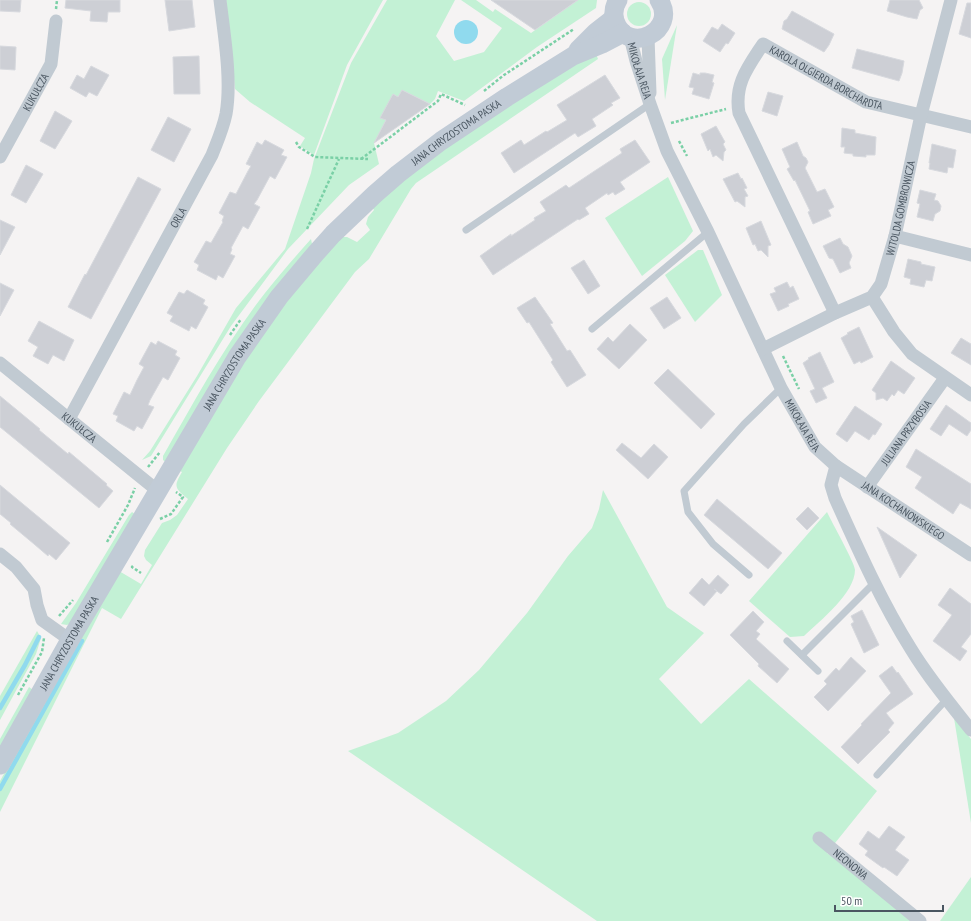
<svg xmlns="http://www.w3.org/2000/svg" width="971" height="921" viewBox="0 0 971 921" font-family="'PT Sans Narrow',sans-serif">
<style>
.green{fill:#c3f1d5}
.water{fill:#90daee}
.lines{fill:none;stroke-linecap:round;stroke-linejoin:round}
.stream{stroke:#90daee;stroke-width:4.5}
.building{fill:#cdcfd5;stroke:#d7d9de}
.path{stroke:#7ad0a6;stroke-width:2.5;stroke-dasharray:3 2;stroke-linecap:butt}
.lane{stroke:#c1cad2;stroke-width:7}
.street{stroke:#c1cad2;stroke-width:13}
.secondary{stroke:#c1cbd6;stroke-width:19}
.labels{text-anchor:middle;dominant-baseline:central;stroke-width:3.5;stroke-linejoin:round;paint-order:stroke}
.street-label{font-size:11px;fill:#4a5661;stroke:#fff}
</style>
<rect width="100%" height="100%" fill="#f5f3f3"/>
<g class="green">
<path d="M226,0H383L347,65L314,155L300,146L305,138L250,102L235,89Z"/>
<path d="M387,0H455L436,36L454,61L484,52L502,28L461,0H476L493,12L495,9L531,33L578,0H597L596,8L537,47L464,101L438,91L435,99L430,104L402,90L398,97L393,94L381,117L386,120L374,143L379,164L349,185L288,249L231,326L151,456L142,460L150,451L197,376L236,308L285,249L311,173L314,159L351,63Z"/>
<circle cx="639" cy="14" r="12"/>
<path d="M677,25L665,100L662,59Z"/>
<path d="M596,54L598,59L416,183L411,189L369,259L355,272L259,401L227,448L121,619L102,608L0,812V781L82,633L119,571L141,584L152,565L146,560L144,556L145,550L162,523L170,520L177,515L188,499C175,488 173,487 182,472L178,470L241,363L278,311L340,237H347L357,242L370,230L366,224L368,217L374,210L372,207L427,160L560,72Z"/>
<path d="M668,177L693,231L685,241L642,276L605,218Z"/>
<path d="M311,239L312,244L167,463L163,460V456C195,400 226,343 265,293C280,274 295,257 311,239Z"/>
<path d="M698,250H703L722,295L695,322L665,275Z"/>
<path d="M603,490L667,607L704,633L659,679L701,724L749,679L877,791L827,853L918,921H597L348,751L398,733L446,701L479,670L527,613L568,556L592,528L599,509Z"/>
<path d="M132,512L136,515L71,623L67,625L61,624L76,603L129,515Z"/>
<path d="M827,512C831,521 855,563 855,570C855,593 820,621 804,636L790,637L749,601Z"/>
<path d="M37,631L41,638L36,654L0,720V696Z"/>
<path d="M29,687L33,690L0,750V739Z"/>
<path d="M954,718L971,739V823Z"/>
<path d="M971,877V921H940Z"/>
</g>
<circle class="water" cx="466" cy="32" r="12"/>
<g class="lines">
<g class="stream">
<path d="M0,708L25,665L39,637"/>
<path d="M0,789L82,641"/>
</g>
</g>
<g class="building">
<path d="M0,0H21L20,12L0,11Z"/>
<path d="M66,0H120V12H108L107,22L90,21L91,11L65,8Z"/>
<path d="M165,0H192L195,27L169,31Z"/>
<path d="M491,0H578L535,30Z"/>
<path d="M890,0H919L923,8L920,10L917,19L907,17L887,11Z"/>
<path d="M967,3H971V38L959,34Z"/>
<path d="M792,11L834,34L829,45L824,52L782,29L784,21L787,19Z"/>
<path d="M722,24L735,33L728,44L726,43L720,52L703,41L712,27L718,30Z"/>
<path d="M0,46L16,47L15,70L0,69Z"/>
<path d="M857,49L904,61L902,73L899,81L852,68Z"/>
<path d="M199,56L200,94H174L173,57Z"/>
<path d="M91,66L109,75L97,96L89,92L86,97L70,88L77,75L84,79Z"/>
<path d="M693,73L700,75V73H705L714,75L712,82L714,83L709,99L692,94L694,88L689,87Z"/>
<path d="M605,75L620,98L611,103L613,105L592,119L596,126L578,137L575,133L514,173L501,153L521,140L524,145L546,131L547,132L567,120L557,105Z"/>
<path d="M402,90L430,104L374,143L386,120L380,118L393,94L398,97Z"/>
<path d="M768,92L783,96L777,116L762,111Z"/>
<path d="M55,111L72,121L55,149L40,141Z"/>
<path d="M168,117L191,129L174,162L151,150Z"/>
<path d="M716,126L725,142L723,144L726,150L724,152L723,161L716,155L713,157L710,149L708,151L701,134Z"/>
<path d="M842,128L855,130V133L876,137L875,155H866V157L853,156V154L844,153L845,147H841Z"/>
<path d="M265,140L284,150L281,155L287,157L275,179L270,176L257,200L254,204L260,207L248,229L243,226L231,248L232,249L230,254L235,256L223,278L218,275L216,280L197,270L199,265L194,262L206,241L211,243L223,222L222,221L224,216L219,213L230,192L236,194L248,171L251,166L246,164L257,142L262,145Z"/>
<path d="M635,140L650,162L620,182L625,189L615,195L613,192L608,195L607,193L585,208L589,214L579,220L578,219L493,275L480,256L511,234V236L535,220L534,218L546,211L540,202L566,185L569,188L593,172L622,153L620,149Z"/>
<path d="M797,142L803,156L806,158L808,162L805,168L817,192L825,189L834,207L828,210L831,216L813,224L808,212L810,211L795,180L794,181L787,169L790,167L782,149Z"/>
<path d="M932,144L956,150L953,168L948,167L947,173L929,169L930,163H929Z"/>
<path d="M26,165L43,174L26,203L11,195Z"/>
<path d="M738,173L741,179L742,178L747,188L744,189L748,196L745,197V207L737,201L735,202L723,179Z"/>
<path d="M138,177L161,189L91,319L68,307L85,274L86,275Z"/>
<path d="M920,190L936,194L934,200L938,201L941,206L940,211L935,214L933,221L917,217L920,204L917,203Z"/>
<path d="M0,220L15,227L0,255Z"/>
<path d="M761,221L771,245L768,246V257L761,250L758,251L755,244L753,245L746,228Z"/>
<path d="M840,238L843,244L848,247L852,256L849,263L851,268L840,273L833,259L829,258L823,246Z"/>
<path d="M908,259L921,262V264L935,267L932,281L926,280L924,287L910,284L911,279L904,277Z"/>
<path d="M584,260L600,286L588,294L571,268Z"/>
<path d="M787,282L790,288L793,286L799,299L788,304L789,306L778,311L770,294L776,292L774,288Z"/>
<path d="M0,283L14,290L0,316Z"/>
<path d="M187,290L205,300L203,304L208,307L196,329L191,326L189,331L170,321L173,316L167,313L179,292L184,294Z"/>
<path d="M535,297L553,323L550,324L567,351L570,350L586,375L567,387L551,362L553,360L529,322L527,323L517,308Z"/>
<path d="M667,297L681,318L664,329L650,308Z"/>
<path d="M39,321L74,340L64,361L53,355L48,364L33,356L38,347L28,341Z"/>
<path d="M630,324L647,340L619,369L597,349L608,337L613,342Z"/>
<path d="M859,327L873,357L861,363L860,361L854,364L841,338L848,334L847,333Z"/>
<path d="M961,338L971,344V365L951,353Z"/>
<path d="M158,341L177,351L175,355L180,358L168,380L163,377L150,400L148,405L154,407L142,429L137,426L134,431L116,421L118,416L113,414L124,392L130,395L137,380L144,367L139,364L151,342L156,345Z"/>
<path d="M820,352L834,382L822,388L827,398L816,403L810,391L815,389L803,363L809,359L808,358Z"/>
<path d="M891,361L915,378L904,394L898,390L894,396L892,394L887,401L883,398L876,400V393L872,390Z"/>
<path d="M668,369L715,414L701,429L654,383Z"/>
<path d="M0,396L40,429L39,430L68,454L69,452L107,484L106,485L113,491L99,508L0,427Z"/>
<path d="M946,405L971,423V430L967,436L949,424L941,436L930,429Z"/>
<path d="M855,406L882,424L875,435L873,434L869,440L855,431L847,442L836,434Z"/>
<path d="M622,443L641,458L654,444L668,457L648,479L616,450Z"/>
<path d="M916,449L971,484V509L960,503L953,514L915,488L922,477L906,467Z"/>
<path d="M0,485L70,543L56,560L49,554L48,556L34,544L10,524L11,523L0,514Z"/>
<path d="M717,499L782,553L768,569L704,515Z"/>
<path d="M808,507L819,518L807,530L796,519Z"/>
<path d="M877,527L917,555L900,578L890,556Z"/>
<path d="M718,575L729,585L721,594L714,589L717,591L704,606L689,593L702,578L709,585Z"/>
<path d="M950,588L971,604V634L961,647L967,651L960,661L933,641L952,615L938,605Z"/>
<path d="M862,610L879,645L864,653L851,624L854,622L851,616Z"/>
<path d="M753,611L764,622L756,631L760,634L756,639L789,669L777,683L758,666L759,664L730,635Z"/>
<path d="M851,657L866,671L828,711L814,697L827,684L824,681L836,668L839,671Z"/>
<path d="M892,666L897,673L898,672L913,694L886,713L894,723L888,730L890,732L858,764L841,747L862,725L861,724L891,693L879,676Z"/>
<path d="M889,826L905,837L895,850L909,860L897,876L884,867L883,868L865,855L868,851L859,844L868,831L879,839Z"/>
</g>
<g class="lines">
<g class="path">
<path d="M56,9L57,0"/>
<path d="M484,91L504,75L574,29"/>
<path d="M671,123L726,109"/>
<path d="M679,141L687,156"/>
<path d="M296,142L299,147L315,157L368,159"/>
<path d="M361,159L438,101L441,94L465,105"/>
<path d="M307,229L339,159"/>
<path d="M230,335L241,319"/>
<path d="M783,356L799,389"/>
<path d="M148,467L160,452"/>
<path d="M160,519L171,514L183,497L176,492"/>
<path d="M107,542L128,505L135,488"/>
<path d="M133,566L132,567L141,573"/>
<path d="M59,616L73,600"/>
<path d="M18,695L42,652L44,638"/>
</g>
<g class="lane">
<path d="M466,230L650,104"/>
<path d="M592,329L708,232"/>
<path d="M749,575L713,544L688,512L684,491L744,424L781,388"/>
<path d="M787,641L818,671"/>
<path d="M802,655L874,583"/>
<path d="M877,775L946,700"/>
</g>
<g class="street">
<path id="s1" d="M630,37L636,61L650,104L667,151L708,232L781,388L815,447L836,466L971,555"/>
<path d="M648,37L650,93"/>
<path id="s2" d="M0,157L51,64L56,21"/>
<path d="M895,236L971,255"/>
<path d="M872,297L894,332L912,354L971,395"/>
<path id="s3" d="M835,313L739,113C734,84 748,67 763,44L866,102L971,127"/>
<path id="s4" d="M763,349L835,313L872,297L881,284L895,236L921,115L951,0"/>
<path id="s5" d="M0,363L158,491"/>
<path id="s6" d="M69,419L212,155C217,142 223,129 226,114C232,80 224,34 220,0"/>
<path d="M836,466L831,485L835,498C858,549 881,601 911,649C928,677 950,704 971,730"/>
<path id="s7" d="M867,487L945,378"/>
<path d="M0,554L16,567L34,589L37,605L42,620L70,640"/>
<path id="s8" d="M819,838L920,921"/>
</g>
<g class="secondary">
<path d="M618,0C614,6 613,14 615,21C628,57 679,30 659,0"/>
<path d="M578,50L596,32L614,18"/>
<path id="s9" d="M0,765L70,640L237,357L279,297L316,253L333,234L375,194L398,174L441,141L507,97L573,56L602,44L623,33"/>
</g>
</g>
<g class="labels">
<g class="street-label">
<text stroke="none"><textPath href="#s1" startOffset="35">MIKOŁAJA REJA</textPath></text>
<text stroke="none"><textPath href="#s3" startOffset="369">KAROLA OLGIERDA BORCHARDTA</textPath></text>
<text stroke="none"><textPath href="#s2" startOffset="74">KUKUŁCZA</textPath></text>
<text stroke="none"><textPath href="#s9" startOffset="788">JANA CHRYZOSTOMA PASKA</textPath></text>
<text stroke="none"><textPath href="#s4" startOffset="215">WITOLDA GOMBROWICZA</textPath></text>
<text stroke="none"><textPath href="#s6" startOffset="229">ORLA</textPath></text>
<text stroke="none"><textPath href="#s9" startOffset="464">JANA CHRYZOSTOMA PASKA</textPath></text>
<text stroke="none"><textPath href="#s1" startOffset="426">MIKOŁAJA REJA</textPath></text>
<text stroke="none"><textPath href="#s5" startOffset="102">KUKUŁCZA</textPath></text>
<text stroke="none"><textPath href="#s7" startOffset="67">JULIANA PRZYBOSIA</textPath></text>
<text stroke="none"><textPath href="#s1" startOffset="560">JANA KOCHANOWSKIEGO</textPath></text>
<text stroke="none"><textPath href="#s9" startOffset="140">JANA CHRYZOSTOMA PASKA</textPath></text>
<text stroke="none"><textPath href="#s8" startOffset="41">NEONOWA</textPath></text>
</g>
</g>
<path d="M835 905v6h108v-6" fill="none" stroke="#4a5661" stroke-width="2"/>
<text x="841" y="905" font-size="12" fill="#4a5661" stroke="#ffffff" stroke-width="3" paint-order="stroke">50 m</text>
</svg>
